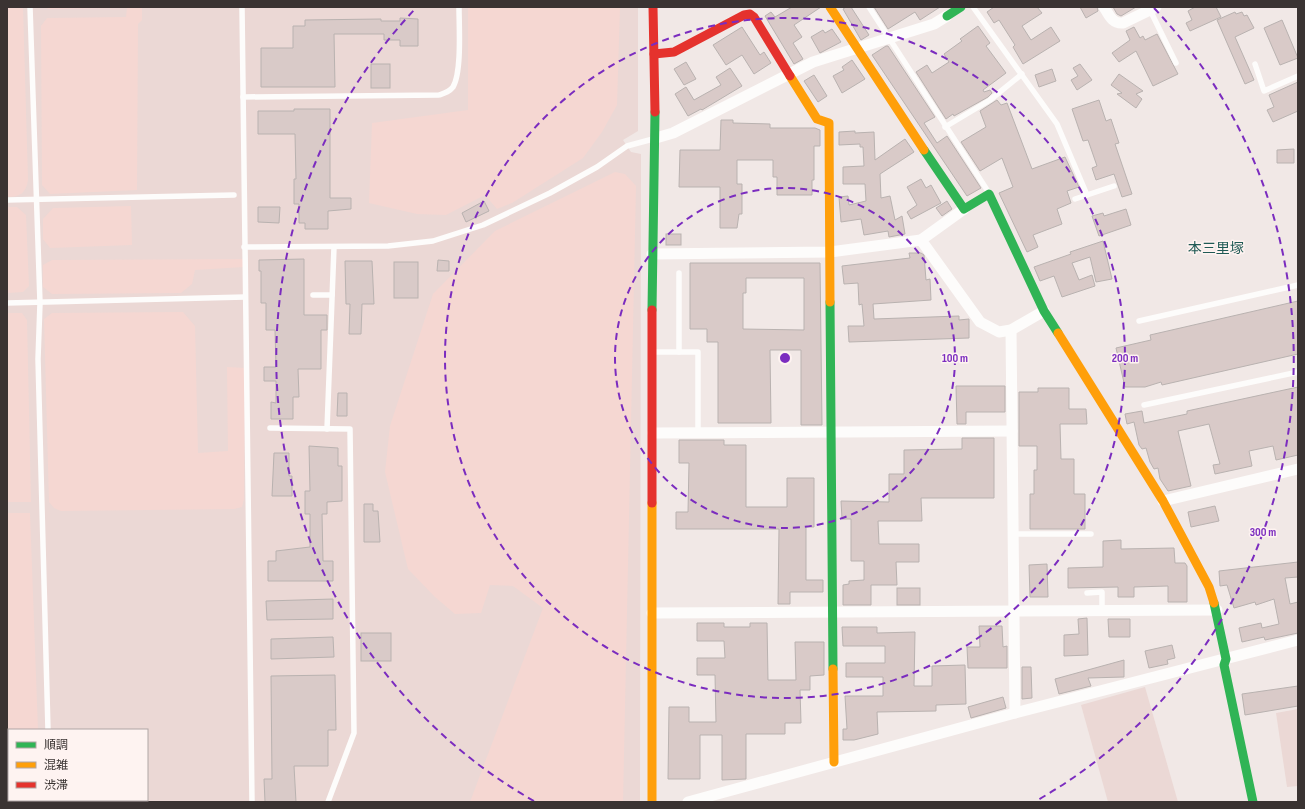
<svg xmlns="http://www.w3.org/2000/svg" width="1305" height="809" viewBox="0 0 1305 809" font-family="'Sofia Sans Condensed','Noto Sans JP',sans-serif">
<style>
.built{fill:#ebd8d5;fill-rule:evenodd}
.green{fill:#f5d7d2}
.building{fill:#d9cac8;stroke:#b9b2b0;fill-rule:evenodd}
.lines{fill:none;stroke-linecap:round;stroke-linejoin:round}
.lane{stroke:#fdfcfb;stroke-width:5.5}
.street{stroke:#fdfcfb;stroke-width:11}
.fast{stroke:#30b455;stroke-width:9}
.slow{stroke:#ff9f0a;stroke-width:9}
.jam{stroke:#e5322d;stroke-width:9}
.ring{fill:none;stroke:#7b2cbf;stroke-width:2;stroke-dasharray:7 5}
.labels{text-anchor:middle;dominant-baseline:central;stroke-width:3;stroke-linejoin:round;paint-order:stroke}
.quarter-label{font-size:14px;fill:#205a55;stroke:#fef3f1}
.centre{fill:#7b2cbf;stroke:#fef3f1;stroke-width:2}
.ring-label{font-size:12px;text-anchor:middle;font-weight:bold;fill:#7b2cbf;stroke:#fef3f1;stroke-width:3;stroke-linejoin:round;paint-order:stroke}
</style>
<rect width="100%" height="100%" fill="#f1e8e6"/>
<g class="built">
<path d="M7,7H638V131L623,140L631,152L641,154L640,802H7ZM9,730H147V800H9Z"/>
<path d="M1145,687L1178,802H1108L1081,705Z"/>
<path d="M1298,709V786L1287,787L1276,713Z"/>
</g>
<g class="green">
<path d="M7,7H23L28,180C26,193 20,197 7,197Z"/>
<path d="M46,7H142V20L138,24L137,190L50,194L42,185L41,26L47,18L126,17L127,8L48,9Z"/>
<path d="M468,7H620L617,105L602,132L583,158L512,203L497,209L485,195L446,215L417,214L369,203L372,123L468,110Z"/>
<path d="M615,172L625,174L636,186L623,802H470L543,608L513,586L490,585L481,613L455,614L435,597L408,569L385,472L390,426L433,294L495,231Z"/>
<path d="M131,206L132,245L50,248L43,239V219L53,208Z"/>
<path d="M7,207H17L26,215L29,286L23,292L7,293Z"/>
<path d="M244,259V267L195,270L192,284L181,293L52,294L43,287V265L52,260Z"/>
<path d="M183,312L195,326L198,453L228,451L227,367L245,368L244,499L242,507L234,509L61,511L54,508L49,502L44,319L52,313Z"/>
<path d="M7,313H22L27,320L31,502H7Z"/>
<path d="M7,513H30L38,730H9V800H40V802H7Z"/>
</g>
<g class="building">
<path d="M792,7H821L794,25L802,37L793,43L803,59L794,64L765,16L771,12L775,17Z"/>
<path d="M846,7H851L869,35L861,40L843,9Z"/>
<path d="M874,7H940L920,20L915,12L888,29Z"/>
<path d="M994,7H1037L1042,13L1022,26L1031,40L1051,27L1060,41L1023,64L1013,47L1015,45L999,20L994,23L987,12Z"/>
<path d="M1080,7H1097L1098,11L1086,18Z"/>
<path d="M1113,7H1136L1121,16L1117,14Z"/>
<path d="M1195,7H1216L1221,17L1190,31L1186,23L1192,20L1188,11Z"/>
<path d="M1235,12L1236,14L1242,12L1244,16L1247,15L1254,28L1235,37L1254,80L1245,84L1217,20Z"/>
<path d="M400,18L418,19V46H400V40H384V34H334L335,87H261V48H293V26H305V20L381,19V21H400Z"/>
<path d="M1282,20L1298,58L1280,65L1264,28Z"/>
<path d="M978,26L990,43L986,46L1006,73L983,90L984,92L990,90L992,93L988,97L954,116L953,114L946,119L916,72L927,65L932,73L949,62L944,54L962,41L960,39Z"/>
<path d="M742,27L760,55L764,52L771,63L754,74L742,55L726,65L713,45Z"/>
<path d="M1134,27L1140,38L1143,36L1145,40L1157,34L1178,74L1153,86L1136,51L1119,62L1112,53L1130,40L1126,31Z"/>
<path d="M832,29L841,42L820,53L811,37L823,30L825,33Z"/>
<path d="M886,46H888L935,117L924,123L937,143L947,136L981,188L967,196L872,55Z"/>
<path d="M852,60L865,79L842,93L833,76L844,70L842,67Z"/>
<path d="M686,62L696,79L684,85L674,69Z"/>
<rect x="371" y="64" width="19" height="24"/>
<path d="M1080,64L1092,80L1077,90L1071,80L1078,76L1073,68Z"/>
<path d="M730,68L742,86L702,110L701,109L688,116L675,94L686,87L694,100L721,85L716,77Z"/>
<path d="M1052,69L1056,81L1039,87L1035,75Z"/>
<path d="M1119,74L1143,91L1136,94L1142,99L1136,108L1117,94L1122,93L1111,85Z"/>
<path d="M814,75L827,96L818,102L804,81Z"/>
<path d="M1298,82V111L1273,122L1267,110L1274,107L1269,95Z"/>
<path d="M997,100L1001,105L1007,103L1032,169L1065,157L1079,187L1067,191L1071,203L1057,209L1062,224L1033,235L1038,247L1027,252L999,193L1013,187L1002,158L980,171L961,142L986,127L980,111Z"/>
<path d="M1099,100L1106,121L1111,119L1119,143L1115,144L1132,194L1122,197L1114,174L1096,180L1092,168L1097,166L1088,140L1083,141L1072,109Z"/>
<path d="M294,109H330V198H351V209L328,211V229H305V223H299V204H294V179H296L295,134H258V111H294Z"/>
<path d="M721,120H733V123L770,124V128H815L820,130V146H814V180H812V195H777V177H773V160H737V184H742V214H739L737,228H720V187H679L680,150H720Z"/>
<path d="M855,131V133L874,132L875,160L905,139L914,152L880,174L881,198L890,196L895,220L902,216L905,234L889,237L888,231L864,235L861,219L841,222L839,197L848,196L849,205L866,201L865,184H843V167L864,166L863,147H860V144L839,145V132Z"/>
<path d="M1294,149V163H1277V150Z"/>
<path d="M921,179L926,188L931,185L941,203L911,219L907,212L917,205L907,187Z"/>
<path d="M484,201L489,211L466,222L462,213Z"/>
<path d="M947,201L952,209L942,216L936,208Z"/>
<path d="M258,207H280L279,223L258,222Z"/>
<path d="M1126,209L1131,225L1099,236L1092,216L1103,213L1104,216Z"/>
<rect x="666" y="234" width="15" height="11"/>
<path d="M1103,241L1112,279L1096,282L1090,257L1072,263L1079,280L1092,275L1095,286L1062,297L1054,276L1040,281L1034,267L1071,254L1070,252Z"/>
<path d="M909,253H921L924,255L926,280L930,279L931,300L873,304L874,319L959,316V320L969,319V338L849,342L848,326H864L862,304L859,305L858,283L844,284L842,266L910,258Z"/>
<path d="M304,259V315H327V330H321V369H298L299,397H293V419H271V402L276,403V381H264V367H276L275,330H266V303H261V271H259V260Z"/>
<path d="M438,260L449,261V271H437Z"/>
<path d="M345,261H372L374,304H362L361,334H349L350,304H346Z"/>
<rect x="394" y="262" width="24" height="36"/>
<path d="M690,263H820L822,425H801V350H770L771,423H718V342H707V329H690ZM746,278H804V330L743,329V293H746Z"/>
<path d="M1298,301V354L1162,385L1161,382L1145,387H1125L1116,348L1151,340L1150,335Z"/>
<path d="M956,386H1005V412H966V424H957Z"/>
<path d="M1298,387V455L1276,460L1273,446L1249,451L1252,466L1215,474L1213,465L1220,464L1209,424L1178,431L1191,486L1168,491L1160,479L1158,468L1154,469L1150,462L1146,448L1142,449L1139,445L1134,422L1127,424L1125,414L1142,411L1144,423L1187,414V411Z"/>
<path d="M1038,388H1069V409H1086L1087,424H1060L1061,459H1074V494H1085V529H1030V494H1034V470H1037V446H1019V392H1038Z"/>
<path d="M338,393H347V416H337Z"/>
<path d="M962,438H994V498H921L922,521H878L879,544H919V562H896L897,585H871V605H843V585L849,584V581L864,580V561H851V519H842L841,501L889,502V474H904V450L962,449Z"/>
<path d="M679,440H724V445H746V507H787V478H814V527H806V580H823V592H790V604H778L779,529H676V512H688L689,463H679Z"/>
<path d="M309,446L338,448V466H342V501L327,502V514H322L323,561H333V581H268V561H276V551L310,547V514H305V491H310Z"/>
<path d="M274,453H289V476H292V496H272Z"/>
<path d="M364,504H373V511H378L380,542H364Z"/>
<path d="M1215,506L1219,521L1191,527L1188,512Z"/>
<path d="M1121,540V549L1174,548L1175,563H1185L1187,566V602H1168V586L1134,587V597H1118V587L1068,588V568L1103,567V541Z"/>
<path d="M1298,562V577L1285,578L1290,604L1298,602V633L1265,640L1264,637L1242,642L1239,628L1261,623L1262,628L1279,624L1274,599L1256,605L1255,602L1234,608L1227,585L1220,586L1219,571Z"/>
<path d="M1047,564L1048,597H1030L1029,565Z"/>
<rect x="897" y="588" width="23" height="17"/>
<path d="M333,599V619L267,620L266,601Z"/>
<path d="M1087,618L1088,655L1064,656V635L1079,634L1078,619Z"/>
<path d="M1108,619H1130V637H1109Z"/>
<path d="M697,623H724V627H750V623H767L768,680H796L795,642H824V675L810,676V690H800L801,723H785V734H746V779L722,780V735H700V779H668L669,707H689V722H716L715,675H697V658H725L724,641H697Z"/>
<path d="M979,626H1002L1003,647L1007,646V668H968L967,647H980Z"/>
<path d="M842,627H877V633L915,632L914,686H932V666L965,665L966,704L936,705V711L877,712L878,734L854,740H843V729H847L845,696H883V677H846V663H885V646H843Z"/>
<rect x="361" y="633" width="30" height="28"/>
<path d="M333,637L334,657L271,659V639Z"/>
<path d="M1172,645L1175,658L1167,660L1168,664L1149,668L1145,651Z"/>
<path d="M1124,660V677L1088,678L1091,686L1059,694L1055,679Z"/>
<path d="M1022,667H1031L1032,698L1022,699Z"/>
<path d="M335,675L336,730H328V766H294L296,802H265L264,779H272L271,676Z"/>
<path d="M1298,686V706L1245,715L1242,694Z"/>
<path d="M1003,697L1006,708L971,718L968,707Z"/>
</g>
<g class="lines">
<g class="lane">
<path d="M30,7L40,303L38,359L48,730"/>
<path d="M242,7L252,802"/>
<path d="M869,7L989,193"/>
<path d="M973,7L1057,124L1087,195"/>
<path d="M1150,10L1176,63"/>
<path d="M1255,64L1264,91L1298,76"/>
<path d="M243,97L439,95C445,93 449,92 453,87C462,72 459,26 459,7"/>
<path d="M945,127L990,100L1022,74"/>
<path d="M1075,199L1114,186"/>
<path d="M7,200L234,195"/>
<path d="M244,247L388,246L433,241L483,225L550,193L597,167L627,146L653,139"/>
<path d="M679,273V352H698V433"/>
<path d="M313,295H332"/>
<path d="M7,303L245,297"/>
<path d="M1139,321L1298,285"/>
<path d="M653,352H679"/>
<path d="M1144,405L1298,372"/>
<path d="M270,428L350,429L354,733L328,802"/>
<path d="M327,429L334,247"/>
<path d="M1013,534H1091"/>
<path d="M1087,593L1102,592V611"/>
<path d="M50,800V802"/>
</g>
<g class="street">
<path d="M1104,7C1109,15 1112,24 1123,23L1156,7"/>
<path d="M656,138L673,133L813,62L934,24L947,16"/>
<path d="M964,209L921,240L980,322L999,332L1011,330L1044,311"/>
<path d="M652,254L830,252L921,240"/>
<path d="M1011,330L1015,713"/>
<path d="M653,433L1012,431"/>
<path d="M1163,501L1298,469"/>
<path d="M652,613L1217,610"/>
<path d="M688,802L1015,713L1298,640"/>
</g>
<g class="fast">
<path d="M947,16L961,7"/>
<path d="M924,150L964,209L989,194L1044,311L1058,333"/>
<path d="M830,302L833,669"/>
<path d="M652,310L655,112"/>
<path d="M1214,603L1226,659L1224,665L1253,802"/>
</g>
<g class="slow">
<path d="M830,7L924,150"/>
<path d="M790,76L817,119L829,123L830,302"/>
<path d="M1058,333L1163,501L1209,587L1214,603"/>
<path d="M652,503V802"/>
<path d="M833,669L834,762"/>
</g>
<g class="jam">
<path d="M653,7L655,112"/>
<path d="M654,54L674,52L744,15L750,14L754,17L790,76"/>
<path d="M652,310V503"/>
</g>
</g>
<g class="ring">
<circle cx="785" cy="358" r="170"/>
<circle cx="785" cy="358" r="340"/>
<path d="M534 801A509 509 0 0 1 416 8M1154 8A509 509 0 0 1 1036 801"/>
</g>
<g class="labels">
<g class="quarter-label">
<text x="1216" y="248">本三里塚</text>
</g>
</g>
<circle cx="785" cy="358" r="6" class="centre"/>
<g class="ring-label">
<text x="955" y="362">100 m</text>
<text x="1125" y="362">200 m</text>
<text x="1263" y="536">300 m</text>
</g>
<rect width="1305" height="809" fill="none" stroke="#3a3332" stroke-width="16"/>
<rect x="8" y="729" width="140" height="72" fill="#fef3f1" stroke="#b0a6a5"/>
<rect x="16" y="742" width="20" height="6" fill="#30b455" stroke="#b0a6a5"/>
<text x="44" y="749" font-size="12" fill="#3a3332">順調</text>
<rect x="16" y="762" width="20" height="6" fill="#ff9f0a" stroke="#b0a6a5"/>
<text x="44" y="769" font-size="12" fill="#3a3332">混雑</text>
<rect x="16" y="782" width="20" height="6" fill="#e5322d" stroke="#b0a6a5"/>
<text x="44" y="789" font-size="12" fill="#3a3332">渋滞</text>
</svg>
